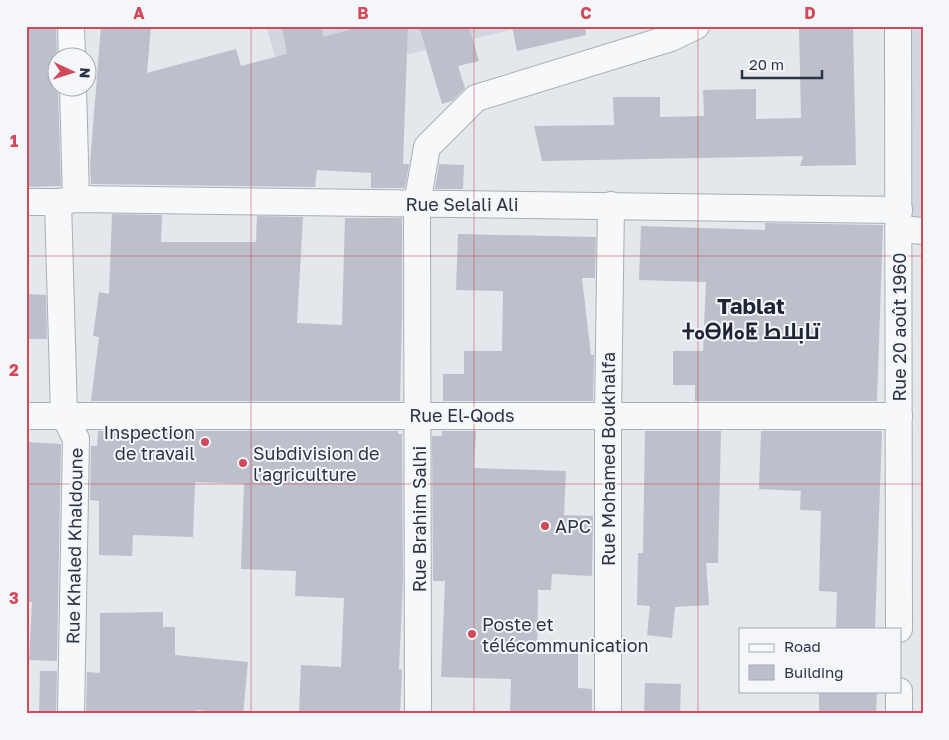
<svg xmlns="http://www.w3.org/2000/svg" width="949" height="740" viewBox="0 0 949 740" font-family="'Golos Text',Cairo,'Noto Sans Tifinagh',sans-serif">
<style>
.built{fill:#d2d6de}
.building{fill:#bbc0ca}
.lines{fill:none;stroke-linecap:round;stroke-linejoin:round}
.minor-casing{stroke:#a9aeb7;stroke-width:28}
.minor{stroke:#f7f8fa;stroke-width:26}
.grid{fill:none;stroke:#d1495b;stroke-width:1;stroke-opacity:0.55}
.poi-dot{fill:#d1495b;stroke:#f4f6f9;stroke-width:2}
.labels{text-anchor:middle;dominant-baseline:central;stroke-width:4;stroke-linejoin:round;paint-order:stroke}
.street-label{font-size:18px;fill:#2b3445;stroke:#f4f6f9}
.poi-label{font-size:18px;fill:#2b3445;stroke:#f4f6f9;text-anchor:start}
.district-label{font-size:22px;font-weight:bold;fill:#1d2536;stroke:#f4f6f9}
.neatline{fill:none;stroke:#d1495b;stroke-width:2}
.grid-label{font-size:16px;text-anchor:middle;font-weight:bold;fill:#d1495b}
</style>
<rect width="100%" height="100%" fill="#e4e7ec"/>
<g class="built">
<path d="M266,26H527L283,84Z"/>
<path d="M911,26H923V219L906,218Z"/>
</g>
<g class="building">
<path d="M26,26H56L61,186L26,187Z"/>
<path d="M101,26H151L147,73L236,49L241,66L287,54L282,26H321L323,37L363,26H408L403,164H409L405,188H371V173L317,170L315,187L91,184L90,164Z"/>
<path d="M419,26H469L479,61L458,66L465,88L452,101L442,104Z"/>
<path d="M512,26H585L586,35L517,51Z"/>
<path d="M799,26H853L856,165L800,166L803,156L542,161L534,126L614,125L613,97H660V117L704,116L703,90L756,89V119L801,118Z"/>
<path d="M439,164L464,165L463,189H435Z"/>
<path d="M112,214L162,215L161,242H256L257,216L303,217L297,323L342,325L345,218H402V314L400,401H91L99,337L93,336L99,292L109,294Z"/>
<path d="M765,223L883,225L877,401H695V385H673V351H703L706,282L639,280L641,226L765,230Z"/>
<path d="M458,234L596,237L595,278H582L591,355H594L593,401H443V374H464V351H502L503,291L456,290Z"/>
<path d="M26,294L46,295L47,339H26Z"/>
<path d="M98,431H398V434H402L403,580L399,669L402,670L400,714H299L301,665L341,667L344,598L295,596L296,571L241,569L244,484L195,482L193,537L133,535L132,556L99,555V501L90,500L91,446H97Z"/>
<path d="M442,431H476L474,468L566,471L564,515L593,516L592,576L552,574L551,590H538L537,654H578V688L592,689V714H510L511,679L441,677L445,581H433L432,436H442Z"/>
<path d="M645,431H721L718,563H706L709,605L675,607L672,638L647,635L650,606L637,605L638,553H643Z"/>
<path d="M761,431H882L875,629H836L837,592L819,591L821,511L800,510L801,491L759,489Z"/>
<path d="M26,442L61,444L57,661L29,660L32,602H26Z"/>
<path d="M163,612V627H175V655L248,662L243,714L196,710L197,714H86L87,672L100,673V613Z"/>
<path d="M40,671H57L56,714H39Z"/>
<path d="M645,683L681,684L680,714H644Z"/>
<path d="M819,691H877L876,714H819Z"/>
</g>
<g class="lines">
<defs>
<g id="minor">
<path d="M71,26L72,58"/>
<path d="M898,26L899,629"/>
<path d="M73,88L76,199"/>
<path d="M26,202H58L76,199L899,210"/>
<path d="M58,202L64,415L76,439L71,714"/>
<path d="M899,229L923,231"/>
<path d="M26,416H899"/>
<path d="M899,691V714"/>
<path d="M418,714L417,204L427,147L476,98L671,38L696,26"/>
<path d="M608,714V415L611,205"/>
</g>
</defs>
<use href="#minor" class="minor-casing"/>
<use href="#minor" class="minor"/>
</g>
<path class="grid" d="M251,26V714M474,26V714M698,26V714M26,256H923M26,484H923"/>
<g class="poi-dot">
<circle cx="205" cy="442" r="5"/>
<circle cx="243" cy="463" r="5"/>
<circle cx="545" cy="526" r="5"/>
<circle cx="472" cy="634" r="5"/>
</g>
<g class="labels">
<g class="street-label">
<text x="462" y="204">Rue Selali Ali</text>
<text transform="translate(899 327) rotate(-90)">Rue 20 août 1960</text>
<text x="462" y="415">Rue El-Qods</text>
<text transform="translate(608 459) rotate(-90)">Rue Mohamed Boukhalfa</text>
<text transform="translate(419 519) rotate(-90)">Rue Brahim Salhi</text>
<text transform="translate(74 546) rotate(-89)">Rue Khaled Khaldoune</text>
</g>
<g class="poi-label">
<text x="195" y="432" text-anchor="end">Inspection<tspan x="195" dy="21">de travail</tspan></text>
<text x="253" y="453">Subdivision de<tspan x="253" dy="21">l'agriculture</tspan></text>
<text x="555" y="526">APC</text>
<text x="482" y="624">Poste et<tspan x="482" dy="21">télécommunication</tspan></text>
</g>
<g class="district-label">
<text x="751" y="305">Tablat<tspan x="751" dy="25">ⵜⴰⴱⵍⴰⵟ تابلاط</tspan></text>
</g>
</g>
<rect width="949" height="740" fill="none" stroke="#f4f6f9" stroke-width="55"/>
<rect x="739" y="628" width="162" height="65" fill="#f4f6f9" stroke="#a4a8b1"/>
<rect x="749" y="644" width="25" height="8" fill="#f7f8fa" stroke="#a4a8b1"/>
<text x="784" y="652" font-size="15" fill="#2b3445">Road</text>
<rect x="749" y="665" width="25" height="15" fill="#bbc0ca" stroke="#a4a8b1"/>
<text x="784" y="678" font-size="15" fill="#2b3445">Building</text>
<g transform="translate(72 72) rotate(94)"><circle r="24" fill="#f4f6f9" stroke="#a4a8b1"/>
<path d="M0-4L9 19L0 12L-9 19Z" fill="#d1495b"/>
<text y="-8" font-size="14" font-weight="bold" text-anchor="middle" fill="#2b3445">N</text>
</g>
<path d="M742 70v8h80v-8" fill="none" stroke="#2b3445" stroke-width="2.5"/>
<text x="749" y="70" font-size="15" fill="#2b3445" stroke="#f4f6f9" stroke-width="4" paint-order="stroke">20 m</text>
<rect x="28" y="28" width="894" height="684" class="neatline"/>
<g class="grid-label">
<text x="139" y="19">A</text>
<text x="363" y="19">B</text>
<text x="586" y="19">C</text>
<text x="810" y="19">D</text>
<text x="14" y="147">1</text>
<text x="14" y="376">2</text>
<text x="14" y="604">3</text>
</g>
</svg>
